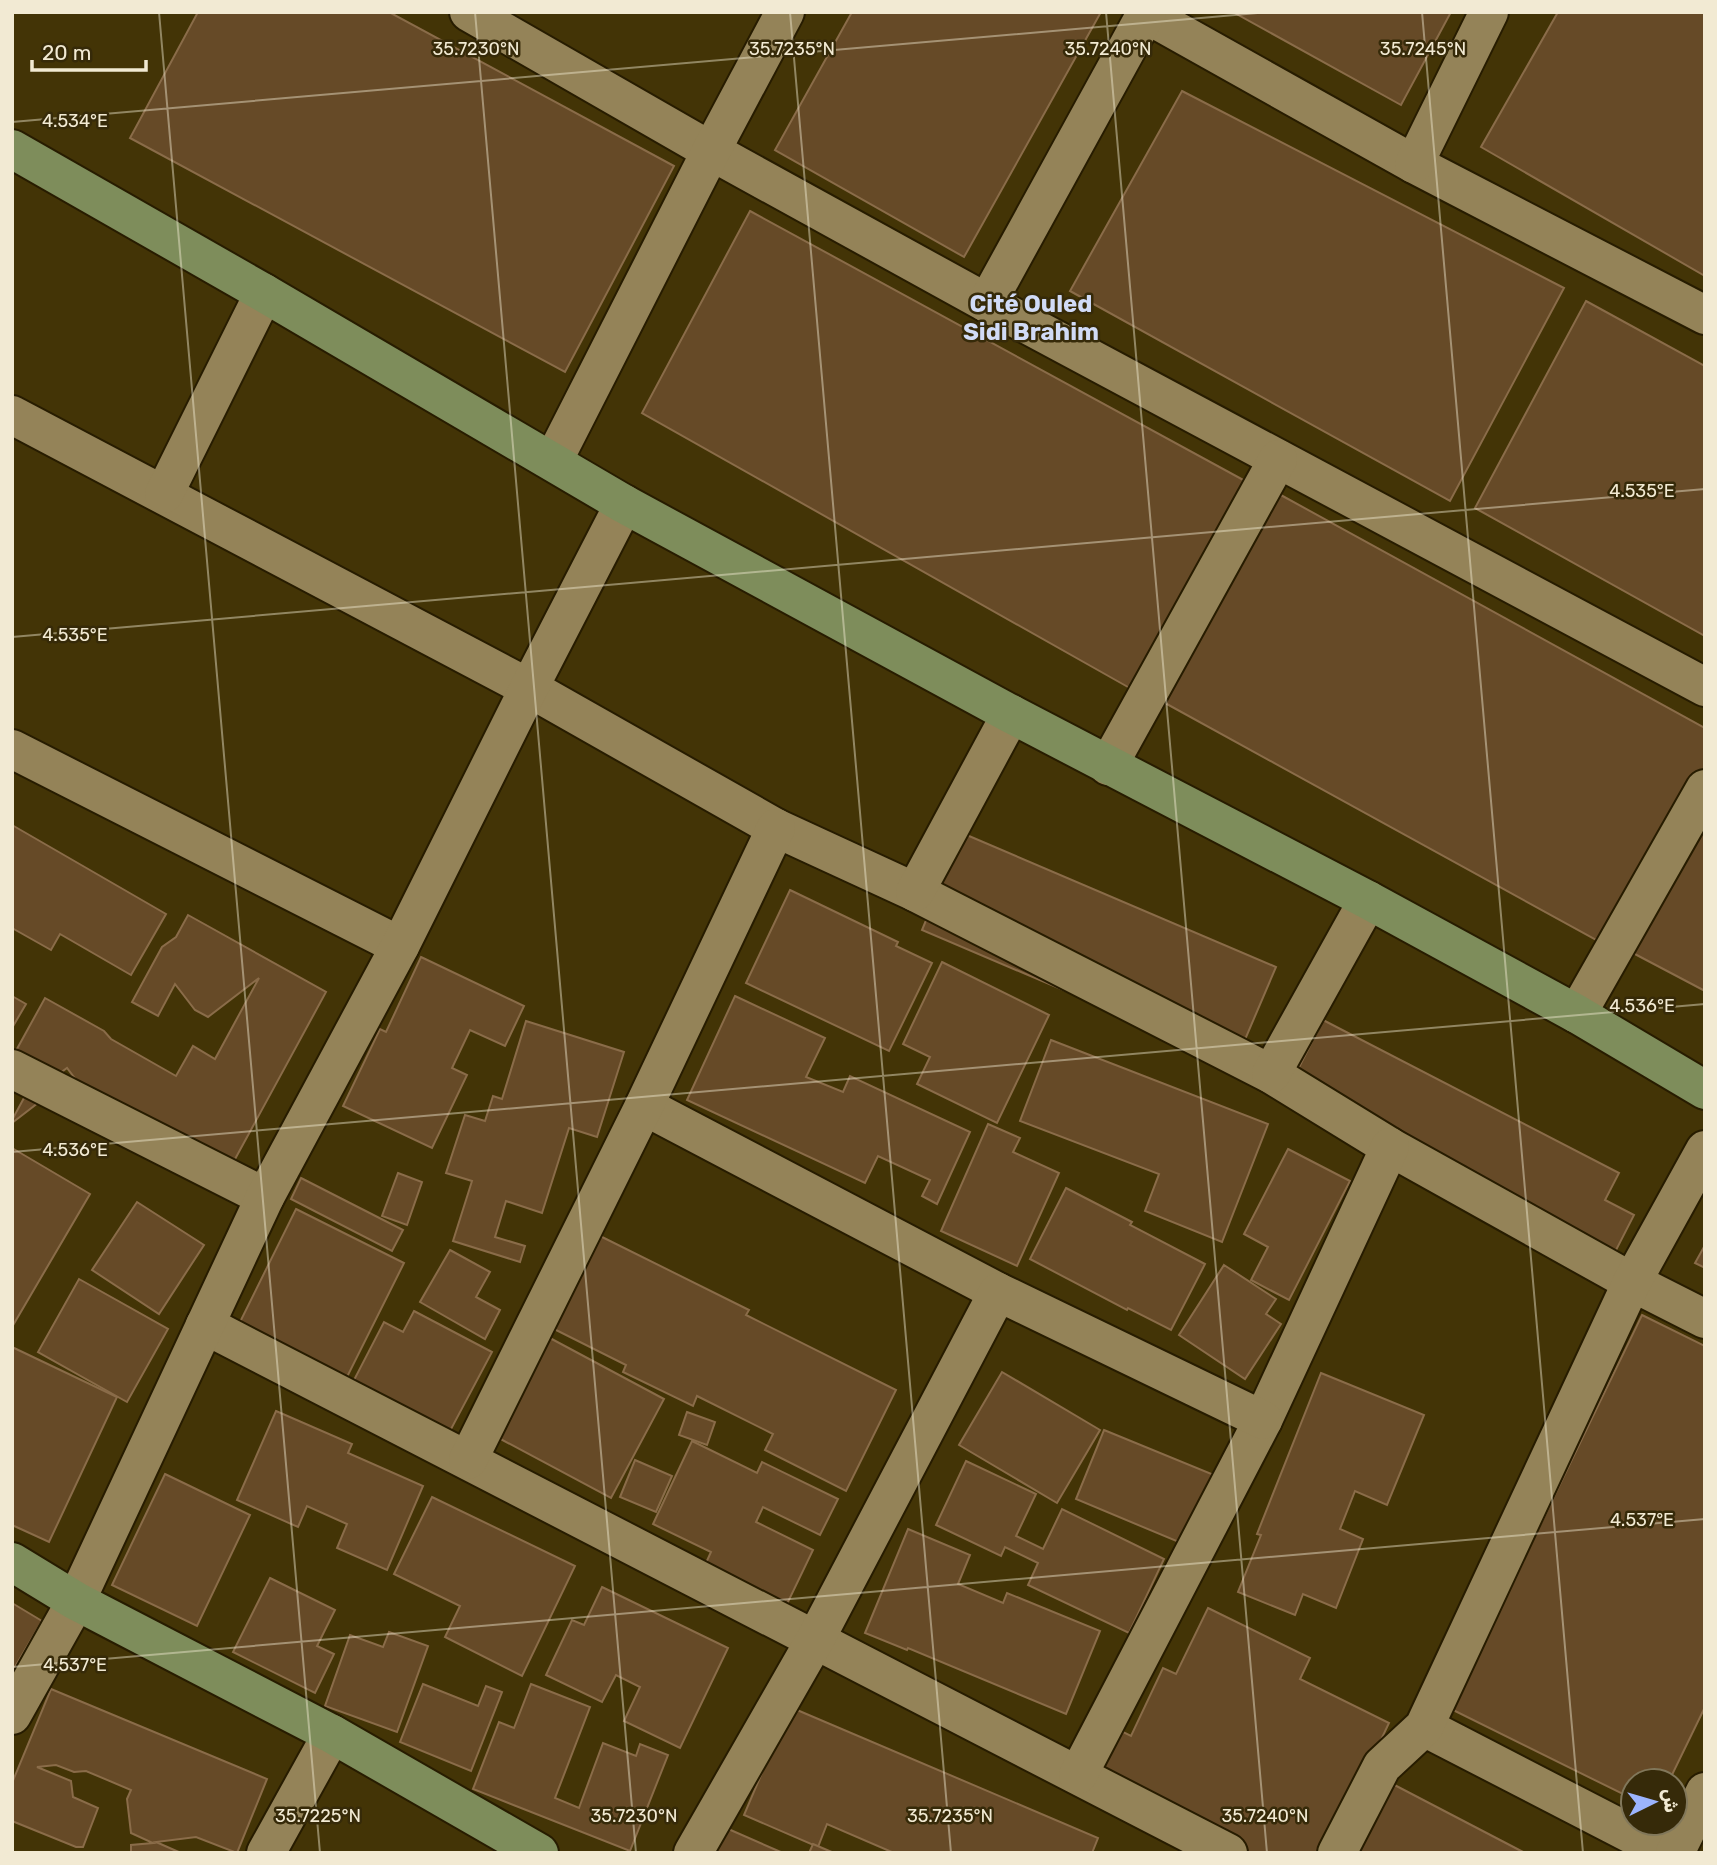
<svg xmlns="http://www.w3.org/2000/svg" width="1717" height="1865" viewBox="0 0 1717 1865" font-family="Rubik,Cairo,sans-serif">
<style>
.building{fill:#664a27;stroke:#8a6c49;stroke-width:2}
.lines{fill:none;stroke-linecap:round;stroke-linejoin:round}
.street-casing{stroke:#271c00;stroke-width:42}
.secondary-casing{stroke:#271c00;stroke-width:42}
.street{stroke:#948358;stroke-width:38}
.secondary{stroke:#7e8d5b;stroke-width:38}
.ticks{fill:none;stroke:#f2ead3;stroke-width:2;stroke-opacity:0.45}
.labels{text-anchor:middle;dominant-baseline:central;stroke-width:5;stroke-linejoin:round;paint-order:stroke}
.district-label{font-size:24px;font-weight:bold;fill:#d1dbf7;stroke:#362a09}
.ticks-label{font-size:18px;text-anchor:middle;fill:#f2ead3;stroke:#362a09;stroke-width:5;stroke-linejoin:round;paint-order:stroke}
</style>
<rect width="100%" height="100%" fill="#433406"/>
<g class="building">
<path d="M198,12H389L674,166L565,372L130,138Z"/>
<path d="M852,12H1101L964,257L775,150Z"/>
<path d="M1233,12H1451L1401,105Z"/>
<path d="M1558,12H1705V276L1481,147Z"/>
<path d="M1182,91L1564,288L1450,501L1070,291Z"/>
<path d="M750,211L1247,482L1135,691L642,413Z"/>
<path d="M1586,301L1705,366V636L1475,508Z"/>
<path d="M1279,494L1705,728V767L1607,946L1165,703Z"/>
<path d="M1705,822V991L1631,952Z"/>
<path d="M12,825L166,914L131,975L60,934L51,950L12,928Z"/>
<path d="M962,833L1276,967L1235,1063L922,930Z"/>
<path d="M790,890L898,942L896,946L932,963L889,1051L746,983Z"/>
<path d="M188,915L326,992L216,1194L145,1155L86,1093L67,1068L55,1077L43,1099L12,1123V1120L37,1074L12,1058L45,998L104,1031L111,1039L176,1076L193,1046L215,1059L259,978L208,1017L195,1010L175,984L158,1016L132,1002L162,947L176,937Z"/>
<path d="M421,957L524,1006L505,1046L470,1030L452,1068L467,1075L432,1148L343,1106L380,1029L386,1032Z"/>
<path d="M942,962L1049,1015L997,1123L917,1084L930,1057L903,1044Z"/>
<path d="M12,996L26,1004L12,1028Z"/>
<path d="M735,996L825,1038L806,1077L843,1092L850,1076L970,1132L937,1204L922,1196L930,1180L878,1156L865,1183L687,1100Z"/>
<path d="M1323,1020L1619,1173L1605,1200L1634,1215L1612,1258L1287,1091Z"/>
<path d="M526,1021L624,1052L597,1137L569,1128L542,1213L506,1201L495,1237L525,1246L520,1262L453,1241L472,1181L446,1173L465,1115L485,1121L493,1096L502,1099Z"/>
<path d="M1051,1040L1268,1124L1222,1242L1145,1211L1159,1174L1020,1121Z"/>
<path d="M988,1124L1020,1138L1013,1152L1059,1173L1017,1266L941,1231Z"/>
<path d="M12,1148L90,1194L12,1327Z"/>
<path d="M1288,1149L1350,1181L1289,1300L1251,1280L1268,1247L1244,1234Z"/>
<path d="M398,1173L422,1182L407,1225L382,1216Z"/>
<path d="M301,1178L403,1230L392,1251L291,1199Z"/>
<path d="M1066,1188L1132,1222L1130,1225L1205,1264L1171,1330L1128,1308L1127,1310L1030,1259Z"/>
<path d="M137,1202L204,1245L159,1314L92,1270Z"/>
<path d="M296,1209L404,1263L346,1379L238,1326Z"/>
<path d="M594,1233L749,1310L746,1315L896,1390L846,1491L765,1450L773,1434L697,1396L693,1406L623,1372L626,1365L548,1326Z"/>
<path d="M1705,1245V1268L1695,1263Z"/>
<path d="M450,1250L490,1272L476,1297L500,1310L485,1339L420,1302Z"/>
<path d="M1224,1265L1276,1299L1266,1314L1281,1324L1245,1379L1179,1335Z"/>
<path d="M79,1279L168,1329L127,1402L38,1352Z"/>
<path d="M414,1311L492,1352L450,1431L354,1380L384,1322L403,1332Z"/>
<path d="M1642,1315L1705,1346V1707L1669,1781H1633V1799L1451,1709Z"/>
<path d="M548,1337L664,1399L611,1498L495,1436Z"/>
<path d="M12,1347L117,1397L49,1542L12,1525Z"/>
<path d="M1002,1372L1100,1430L1057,1503L959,1445Z"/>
<path d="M1321,1373L1424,1415L1387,1505L1355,1491L1340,1529L1363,1539L1336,1608L1303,1594L1295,1615L1238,1592L1261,1535L1257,1534Z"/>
<path d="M276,1411L352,1444L348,1453L423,1486L387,1570L337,1548L347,1524L307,1506L298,1527L237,1500Z"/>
<path d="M687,1412L715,1422L707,1445L679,1435Z"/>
<path d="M1104,1430L1214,1475L1186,1545L1076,1499Z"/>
<path d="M692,1441L757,1473L762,1462L838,1499L820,1535L763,1507L756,1522L813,1550L787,1604L705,1565L711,1552L653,1524Z"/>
<path d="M635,1460L672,1476L656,1512L620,1497Z"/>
<path d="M966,1461L1036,1494L1016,1536L1043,1549L1062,1509L1164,1559L1129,1633L1028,1585L1038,1563L1005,1547L1001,1556L936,1525Z"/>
<path d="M165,1474L250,1515L197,1626L112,1585Z"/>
<path d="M432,1497L575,1566L522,1676L445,1637L460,1606L394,1574Z"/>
<path d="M908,1529L970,1555L958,1584L1003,1603L1007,1593L1100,1631L1066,1714L908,1648L907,1650L865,1633Z"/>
<path d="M270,1578L335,1610L317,1646L334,1654L315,1693L233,1652Z"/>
<path d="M602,1587L728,1648L680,1748L624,1721L640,1687L616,1675L602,1702L546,1675L572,1620L584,1625Z"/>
<path d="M12,1603L42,1621L12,1672Z"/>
<path d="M1208,1608L1310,1658L1300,1679L1389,1723L1327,1853H1247L1091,1762L1109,1725L1131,1736L1163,1668L1176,1674Z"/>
<path d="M389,1632L428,1646L397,1732L325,1706L350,1635L383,1647Z"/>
<path d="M423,1684L478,1706L486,1686L502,1692L471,1771L400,1742Z"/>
<path d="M531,1684L590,1707L555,1798L579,1808L603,1743L636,1756L640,1744L668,1755L630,1851L473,1789L499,1722L514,1728Z"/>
<path d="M51,1689L267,1779L237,1853L196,1837L156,1842L181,1853H131V1845L153,1843L131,1833L127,1799L131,1790L86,1771L74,1772L56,1765L37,1767L71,1781L73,1797L98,1808L83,1847H76L12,1821V1783Z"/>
<path d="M790,1707L1098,1838L1092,1853H894L827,1824L818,1847L744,1815Z"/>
<path d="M1383,1779L1525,1853H1346Z"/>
<path d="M726,1828L783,1853H715Z"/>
<path d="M813,1844L834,1853H809Z"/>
</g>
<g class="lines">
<defs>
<g id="street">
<path d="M469,12L711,151L987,303L1705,687"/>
<path d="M1146,14L1414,164L1705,315"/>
<path d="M1414,164L1489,12"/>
<path d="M987,303L1147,12"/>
<path d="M12,415L529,688L776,828L915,892L1271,1074L1390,1147L1632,1282L1705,1319"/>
<path d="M553,461L711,151L785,12"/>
<path d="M164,494L264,293"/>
<path d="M12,749L400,946"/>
<path d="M1108,766L1278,459"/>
<path d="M915,892L1011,714"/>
<path d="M1577,1014L1705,789"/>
<path d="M12,1069L265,1197"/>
<path d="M1271,1074L1368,900"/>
<path d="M644,1106L998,1292"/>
<path d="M205,1325L1228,1853"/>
<path d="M468,1460L644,1106L776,828"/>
<path d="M12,1715L76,1601L265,1197L400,946L529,688L624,504"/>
<path d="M1424,1727L1668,1853"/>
<path d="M1078,1775L1263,1420L1390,1147"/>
<path d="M266,1853L332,1734"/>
<path d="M693,1853L815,1640L998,1292L1263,1420"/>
<path d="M1337,1853L1382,1766L1424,1727L1632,1282L1705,1150"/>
<path d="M1675,1853L1705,1792"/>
</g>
<g id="secondary">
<path d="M12,149L264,293L624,504L1011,714L1368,900L1577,1014L1705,1090"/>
<path d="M12,1562L76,1601L332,1734L539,1853"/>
</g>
</defs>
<use href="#street" class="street-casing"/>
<use href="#secondary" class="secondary-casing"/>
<use href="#street" class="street"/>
<use href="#secondary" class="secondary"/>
</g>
<path class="ticks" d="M159,12L320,1853M475,12L636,1853M790,12L951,1853M1106,12L1267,1853M1422,12L1583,1853M12,122L1269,12M12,637L1705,489M12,1152L1705,1004M12,1667L1705,1519"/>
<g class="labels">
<g class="district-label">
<text x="1031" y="304">Cité Ouled<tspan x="1031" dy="28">Sidi Brahim</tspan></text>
</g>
</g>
<g class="ticks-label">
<text x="476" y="55">35.7230°N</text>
<text x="792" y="55">35.7235°N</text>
<text x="1108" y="55">35.7240°N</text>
<text x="1423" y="55">35.7245°N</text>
<text x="75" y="127">4.534°E</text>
<text x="1642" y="497">4.535°E</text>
<text x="75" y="641">4.535°E</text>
<text x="1642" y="1012">4.536°E</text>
<text x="75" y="1156">4.536°E</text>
<text x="1642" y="1526">4.537°E</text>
<text x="75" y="1671">4.537°E</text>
<text x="318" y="1822">35.7225°N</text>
<text x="634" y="1822">35.7230°N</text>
<text x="950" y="1822">35.7235°N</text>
<text x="1265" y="1822">35.7240°N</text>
</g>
<rect width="1717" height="1865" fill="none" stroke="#f2ead3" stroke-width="28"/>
<g transform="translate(1654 1802) rotate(85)"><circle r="33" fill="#362a09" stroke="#81775a" stroke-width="2"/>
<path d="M0-5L12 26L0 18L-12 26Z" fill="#9cb4fd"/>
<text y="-10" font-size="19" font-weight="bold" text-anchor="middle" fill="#f2ead3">ش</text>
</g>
<path d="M32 60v10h114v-10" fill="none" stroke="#f2ead3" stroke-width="3.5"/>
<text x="42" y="60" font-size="21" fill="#f2ead3" stroke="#362a09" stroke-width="5" paint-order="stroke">20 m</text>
</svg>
